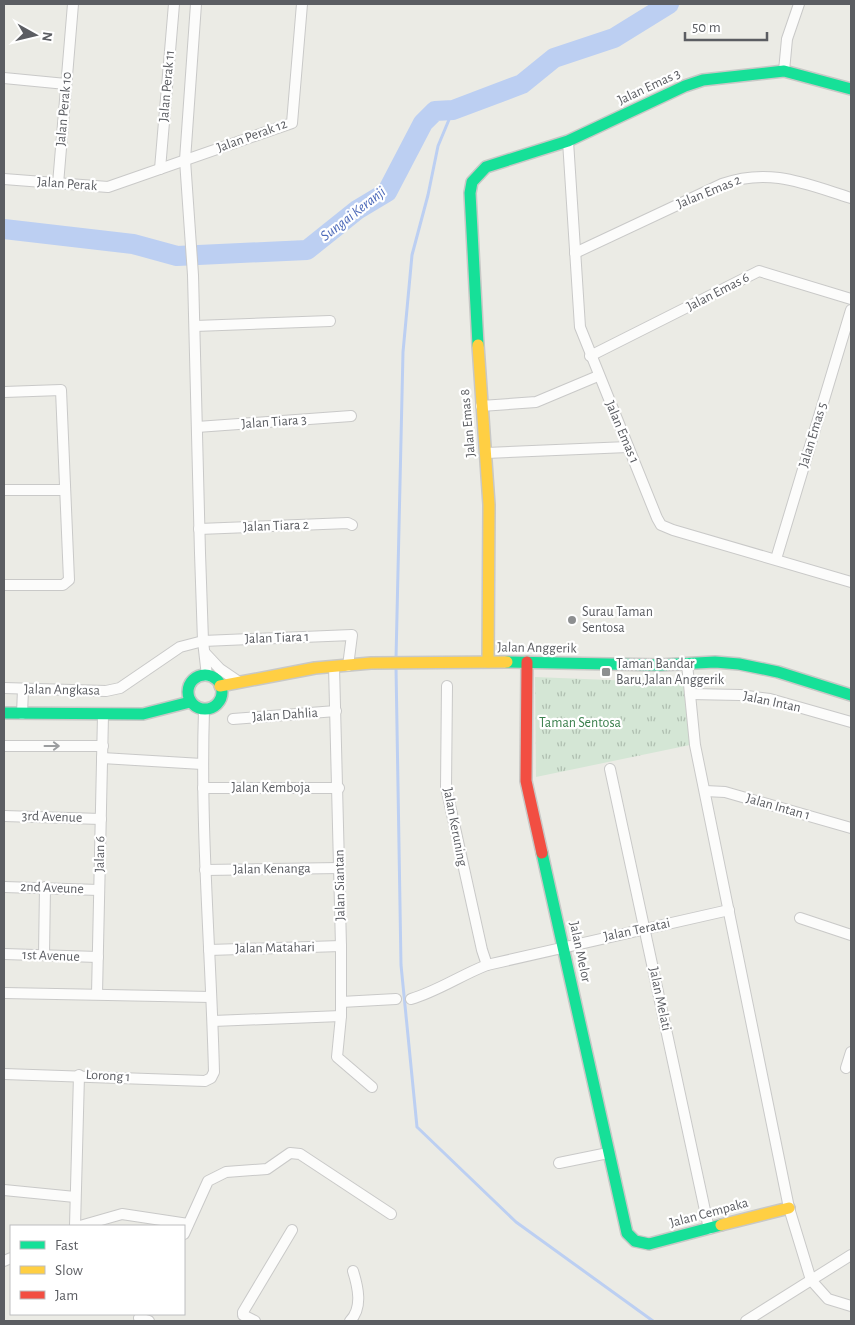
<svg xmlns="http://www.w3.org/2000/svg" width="855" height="1325" viewBox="0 0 855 1325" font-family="'Alegreya Sans',sans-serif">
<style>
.park{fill:url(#park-tufts)}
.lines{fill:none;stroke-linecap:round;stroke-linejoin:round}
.stream{stroke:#bccff2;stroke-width:3}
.river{stroke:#bccff2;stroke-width:20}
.street-casing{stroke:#c9c9c8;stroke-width:12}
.fast-casing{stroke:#c8c8c6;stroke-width:14}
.slow-casing{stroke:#c8c8c6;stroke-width:14}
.jam-casing{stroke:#c8c8c6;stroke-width:14}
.street{stroke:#fcfcfb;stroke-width:10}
.fast{stroke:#16e098;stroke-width:11}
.slow{stroke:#ffcf43;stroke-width:11}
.jam{stroke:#f24e42;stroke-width:11}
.oneway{stroke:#9b9d9f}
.poi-dot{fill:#8d8f90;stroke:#fff;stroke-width:2}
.labels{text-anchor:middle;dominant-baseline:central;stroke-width:4.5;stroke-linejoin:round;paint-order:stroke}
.street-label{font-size:14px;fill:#5b5d62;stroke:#fff}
.poi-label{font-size:14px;fill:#5b5d62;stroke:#fff;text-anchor:start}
.park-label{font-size:14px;fill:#3c814e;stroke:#fff}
.water-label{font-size:15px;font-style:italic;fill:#4d6ab9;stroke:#fff}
</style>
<defs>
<pattern id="park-tufts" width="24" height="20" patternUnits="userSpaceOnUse" patternTransform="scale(1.25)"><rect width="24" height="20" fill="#d4e6d5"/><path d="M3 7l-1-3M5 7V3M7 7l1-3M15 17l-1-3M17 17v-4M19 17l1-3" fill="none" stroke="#afbeb0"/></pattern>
</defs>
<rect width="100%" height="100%" fill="#ebebe5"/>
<path class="park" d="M535,677L683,683L690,745L536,777Z"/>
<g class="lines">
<g class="stream">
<path d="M396,659L403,352L412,255L428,195L438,146L453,110"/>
<path d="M396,667L401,965L417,1127L516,1222L653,1321"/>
</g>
<path class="river" d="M4,229L133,244L177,256L307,250L357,210L387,192L423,123L435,111L453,110L522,84L554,58L614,38L669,4"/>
<defs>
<g id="street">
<path d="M196,4L185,160L193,275L200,553L203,641L207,676"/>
<path d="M784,71L787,39L799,4"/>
<path d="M4,78L66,84"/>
<path d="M568,141L580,327L657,518L661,525L673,530L851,582"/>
<path d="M160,169L174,4"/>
<path d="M4,179L108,187L292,123L302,4"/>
<path d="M58,184L73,4"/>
<path d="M575,253L722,184C770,167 806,184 851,198"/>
<path d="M195,326L330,321"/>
<path d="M590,356L759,271L851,299"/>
<path d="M4,392L61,390L69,580L63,585H4"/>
<path d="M481,406L536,402L598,376"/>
<path d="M197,427L351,416"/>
<path d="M486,453L628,447"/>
<path d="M4,490H65"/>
<path d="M199,529L348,523L352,525"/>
<path d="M776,559L851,310"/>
<path d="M205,653L220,669L239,682"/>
<path d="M687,664L695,745L789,1208L811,1280L828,1299L851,1306"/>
<path d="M334,666L341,946V1016L337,1057L372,1087"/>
<path d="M447,686L446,787L482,950L487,965"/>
<path d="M4,688L106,691L120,688L180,647L203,641L352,635L348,666"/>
<path d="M690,694L740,695L770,699L851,722"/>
<path d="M22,714L23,689"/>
<path d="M233,719L336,711"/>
<path d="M4,746H103"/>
<path d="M102,758L202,764"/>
<path d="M610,769L709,1229"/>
<path d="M203,788H339"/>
<path d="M705,791L725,792L851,828"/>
<path d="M4,816L101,819"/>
<path d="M205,870L340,868"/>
<path d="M4,887L99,890"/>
<path d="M800,918L851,935"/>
<path d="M209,950L341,946"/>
<path d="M4,954L98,957"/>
<path d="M44,955L45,887"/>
<path d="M4,993L211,997"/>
<path d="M97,994L103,715"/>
<path d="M411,999C438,991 461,975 487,965L729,910"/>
<path d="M341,1002L396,999"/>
<path d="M213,1021L341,1016"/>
<path d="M846,1068L851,1052"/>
<path d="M4,1074L205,1081L211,1078L214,1072C211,951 200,830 204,710"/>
<path d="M559,1163L608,1153"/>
<path d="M4,1190L75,1197"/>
<path d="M75,1226L79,1075"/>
<path d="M80,1226L122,1214L188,1224"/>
<path d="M184,1234L208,1181L226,1172L267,1169L290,1153L300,1154L391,1214"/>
<path d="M4,1261L11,1258"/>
<path d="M139,1318L149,1321"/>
<path d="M255,1321L243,1315V1312L292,1230"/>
<path d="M350,1321C363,1308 358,1287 353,1271"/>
<path d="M746,1321L851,1255"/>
</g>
<g id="fast">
<path d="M478,345L470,193L472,182L486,167L568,141L685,86L703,80L784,71L851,89"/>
<path d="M507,662L660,665L715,662L739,664L778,672L851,695"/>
<circle cx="205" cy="692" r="17"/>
<path d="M4,713L143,714L190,702"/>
<path d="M542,853L627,1233L635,1241L649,1244L721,1225"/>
</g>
<g id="slow">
<path d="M478,345L489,505L488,662"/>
<path d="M220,686L315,668L371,663L507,662"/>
<path d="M721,1225L789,1208"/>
</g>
<path id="jam" d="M527,662L526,781L542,853"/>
</defs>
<use href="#street" class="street-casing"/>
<use href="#fast" class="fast-casing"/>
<use href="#slow" class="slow-casing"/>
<use href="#jam" class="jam-casing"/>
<use href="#street" class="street"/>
<use href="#fast" class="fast"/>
<use href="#slow" class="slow"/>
<use href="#jam" class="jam"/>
</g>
<defs><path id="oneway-shaft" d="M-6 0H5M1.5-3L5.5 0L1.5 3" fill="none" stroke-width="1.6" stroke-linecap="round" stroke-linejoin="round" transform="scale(1.25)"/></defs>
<use class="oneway" href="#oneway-shaft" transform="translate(52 746)"/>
<g class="poi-dot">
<circle cx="572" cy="620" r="5"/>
<rect x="601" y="667" width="10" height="10" rx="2.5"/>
</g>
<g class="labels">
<g class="street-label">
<text transform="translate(167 86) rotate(-85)">Jalan Perak 11</text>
<text transform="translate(649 87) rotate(-25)">Jalan Emas 3</text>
<text transform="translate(64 109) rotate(-85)">Jalan Perak 10</text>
<text transform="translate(252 136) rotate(-20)">Jalan Perak 12</text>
<text transform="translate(67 184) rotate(4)">Jalan Perak</text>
<text transform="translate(709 192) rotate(-22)">Jalan Emas 2</text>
<text transform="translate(718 292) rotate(-27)">Jalan Emas 6</text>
<text transform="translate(274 422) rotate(-4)">Jalan Tiara 3</text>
<text transform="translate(468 423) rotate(-95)">Jalan Emas 8</text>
<text transform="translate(622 432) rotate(67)">Jalan Emas 1</text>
<text transform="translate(813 435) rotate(-73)">Jalan Emas 5</text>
<text transform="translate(276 526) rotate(-2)">Jalan Tiara 2</text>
<text transform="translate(277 638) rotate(-2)">Jalan Tiara 1</text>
<text transform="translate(537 648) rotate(1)">Jalan Anggerik</text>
<text transform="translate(62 690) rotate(1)">Jalan Angkasa</text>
<text transform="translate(772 702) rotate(12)">Jalan Intan</text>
<text transform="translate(285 715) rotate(-4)">Jalan Dahlia</text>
<text x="271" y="788">Jalan Kemboja</text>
<text transform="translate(778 807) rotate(16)">Jalan Intan 1</text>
<text transform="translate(52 817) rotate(2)">3rd Avenue</text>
<text transform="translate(455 827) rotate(79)">Jalan Keruning</text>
<text transform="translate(100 854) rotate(-89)">Jalan 6</text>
<text transform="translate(272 869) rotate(-1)">Jalan Kenanga</text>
<text transform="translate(340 885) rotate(-91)">Jalan Siantan</text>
<text transform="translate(52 888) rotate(2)">2nd Aveune</text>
<text transform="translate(637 930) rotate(-12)">Jalan Teratai</text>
<text transform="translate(275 948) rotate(-1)">Jalan Matahari</text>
<text transform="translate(580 952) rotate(78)">Jalan Melor</text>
<text transform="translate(51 956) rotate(2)">1st Avenue</text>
<text transform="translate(660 999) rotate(78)">Jalan Melati</text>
<text transform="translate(108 1076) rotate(3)">Lorong 1</text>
<text transform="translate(709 1213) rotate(-15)">Jalan Cempaka</text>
</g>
<g class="poi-label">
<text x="582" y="612">Surau Taman<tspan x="582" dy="16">Sentosa</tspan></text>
<text x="616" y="664">Taman Bandar<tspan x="616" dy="16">Baru,Jalan Anggerik</tspan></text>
</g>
<g class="park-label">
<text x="580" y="723">Taman Sentosa</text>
</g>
<g class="water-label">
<text transform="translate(353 214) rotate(-38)">Sungai Keranji</text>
</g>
</g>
<rect width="855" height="1325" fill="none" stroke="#5b5d62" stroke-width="10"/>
<rect x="10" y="1225" width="175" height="90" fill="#ffffff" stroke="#bdbec0"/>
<rect x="20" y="1241" width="25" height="8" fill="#16e098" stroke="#bdbec0"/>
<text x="55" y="1250" font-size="15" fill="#5b5d62">Fast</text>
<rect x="20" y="1266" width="25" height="8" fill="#ffcf43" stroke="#bdbec0"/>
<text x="55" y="1275" font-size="15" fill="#5b5d62">Slow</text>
<rect x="20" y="1291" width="25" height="8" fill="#f24e42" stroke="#bdbec0"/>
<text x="55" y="1300" font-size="15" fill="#5b5d62">Jam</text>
<g transform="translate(35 35) rotate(98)" stroke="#ffffff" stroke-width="4" paint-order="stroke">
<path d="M0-4L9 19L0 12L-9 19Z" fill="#5b5d62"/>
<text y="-8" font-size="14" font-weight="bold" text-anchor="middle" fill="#5b5d62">N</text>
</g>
<path d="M685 32v8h82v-8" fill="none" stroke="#5b5d62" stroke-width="2.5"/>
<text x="692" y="32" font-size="15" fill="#5b5d62" stroke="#ffffff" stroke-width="4" paint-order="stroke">50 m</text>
</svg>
